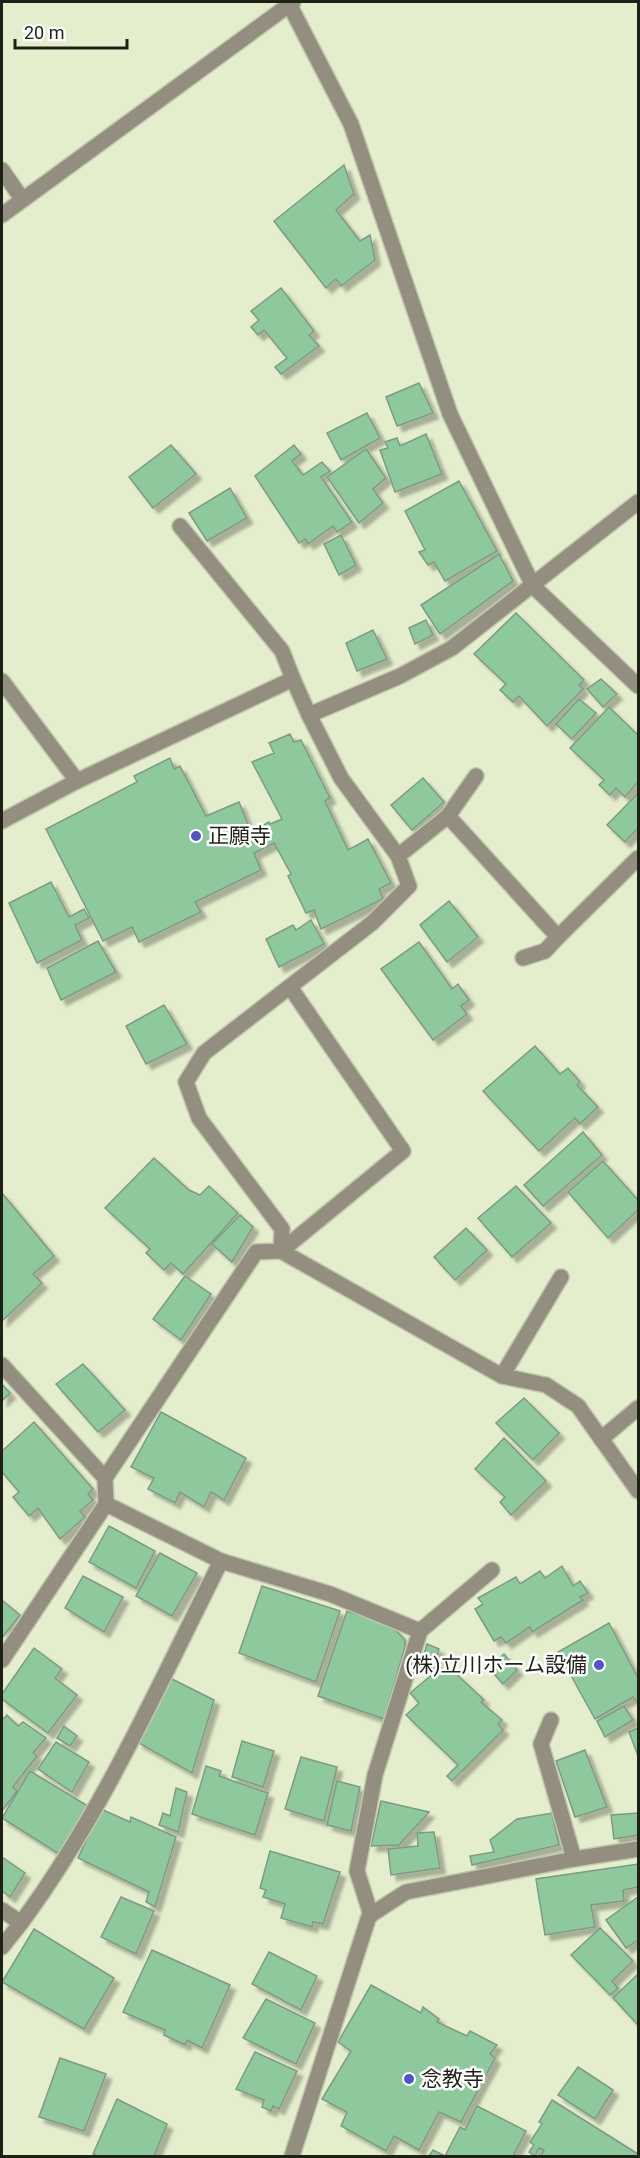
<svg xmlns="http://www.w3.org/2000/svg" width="640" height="2158" viewBox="0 0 640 2158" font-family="Roboto,'Noto Sans JP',sans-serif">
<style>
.building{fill:#8ec99d;stroke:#7d9a84;stroke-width:1.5;filter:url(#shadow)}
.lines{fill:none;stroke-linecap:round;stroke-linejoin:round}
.minor-casing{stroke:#c0c9ab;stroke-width:18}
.minor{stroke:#938e80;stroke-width:15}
.poi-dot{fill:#4e54ca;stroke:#fff;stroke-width:2}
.labels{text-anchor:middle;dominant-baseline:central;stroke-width:5;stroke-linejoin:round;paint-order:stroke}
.poi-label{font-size:21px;fill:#1e2115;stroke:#fff;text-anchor:start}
</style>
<defs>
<filter id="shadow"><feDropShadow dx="5.5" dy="5.5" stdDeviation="1.5" flood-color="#0004"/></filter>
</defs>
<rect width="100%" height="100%" fill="#e4eecc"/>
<g class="building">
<path d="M344,165L354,194L336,210L360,241L370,235L375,260L341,286L336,279L326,288L274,221Z"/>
<path d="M281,288L314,331L309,335L319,346L281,374L275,367L287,358L264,330L258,335L251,327L259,320L251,311Z"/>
<path d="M419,383L433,413L397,426L386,397Z"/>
<path d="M367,413L380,438L341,460L327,433Z"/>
<path d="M426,434L442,474L395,492L380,450L388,448L385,442L397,438L400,446Z"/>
<path d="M171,445L196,474L153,508L129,477Z"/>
<path d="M294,445L301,454L292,461L303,475L322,462L330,471L321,477L352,522L337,532L333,526L308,544L305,539L299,543L255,476Z"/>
<path d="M366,449L386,478L373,489L383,503L359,523L327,477Z"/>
<path d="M459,481L497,551L445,581L434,562L428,565L419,552L425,550L405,511Z"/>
<path d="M230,488L247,518L207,541L189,513Z"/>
<path d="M341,535L356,565L339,575L324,544Z"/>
<path d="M499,554L513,581L440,634L421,605Z"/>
<path d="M516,613L584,680L579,685L583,689L547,726L519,696L513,702L500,690L506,684L474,654Z"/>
<path d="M426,620L433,635L415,644L409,628Z"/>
<path d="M373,630L387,659L357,671L346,643Z"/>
<path d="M601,679L617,694L603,707L587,689Z"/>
<path d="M579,699L596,713L572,739L556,724Z"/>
<path d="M609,707L638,735V782L625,797L616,788L610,795L599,785L604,780L570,748Z"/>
<path d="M290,734L294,742L301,740L330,798L325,801L348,850L368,839L391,883L379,889L383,899L321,929L314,910L306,913L288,876L291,874L274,843L254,853L261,870L195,902L201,912L139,942L132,927L103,941L46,829L137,782L134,776L170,758L174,769L180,766L206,816L239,802L251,832L269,822L270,824L282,819L252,762L274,753L269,743Z"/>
<path d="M423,778L444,802L412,830L391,805Z"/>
<path d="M638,793V828L625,842L607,825Z"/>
<path d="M51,882L69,917L84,909L89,918L75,925L82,940L37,963L9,903Z"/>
<path d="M449,901L478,937L447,962L420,925Z"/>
<path d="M311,920L324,944L279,967L266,939L293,925L296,930Z"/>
<path d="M98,941L116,972L61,1000L47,968Z"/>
<path d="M419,942L452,989L458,984L469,1000L461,1006L467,1014L433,1040L381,969Z"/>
<path d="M164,1005L187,1044L146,1064L126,1026Z"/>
<path d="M535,1046L560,1074L568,1068L580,1082L577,1085L598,1107L580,1124L575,1118L539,1151L483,1091Z"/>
<path d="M583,1132L602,1155L543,1206L524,1185Z"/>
<path d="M154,1158L189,1190L200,1195L209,1186L238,1213L183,1274L171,1263L164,1270L146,1253L150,1249L105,1208Z"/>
<path d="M603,1161L638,1200V1210L608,1238L568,1192Z"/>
<path d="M516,1186L551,1223L512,1257L478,1218Z"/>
<path d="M2,1193L54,1256L33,1274L42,1283L2,1321Z"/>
<path d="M240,1215L253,1227L232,1262L212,1244Z"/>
<path d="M466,1228L487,1250L455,1280L434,1257Z"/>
<path d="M185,1276L211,1294L181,1340L153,1319Z"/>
<path d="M83,1364L125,1410L98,1432L56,1384Z"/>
<path d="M2,1384L10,1393L2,1401Z"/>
<path d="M524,1398L559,1433L533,1460L496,1423Z"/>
<path d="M161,1412L246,1458L224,1500L211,1492L204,1507L180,1492L175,1503L148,1489L154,1478L131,1467Z"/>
<path d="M34,1422L93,1489L88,1494L93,1500L80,1511L85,1517L60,1539L38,1508L29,1516L13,1497L19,1492L2,1472V1451Z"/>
<path d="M504,1438L546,1481L511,1515L500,1502L505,1497L475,1469Z"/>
<path d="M109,1526L155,1551L136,1588L89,1562Z"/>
<path d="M160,1553L197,1573L172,1616L136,1596Z"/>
<path d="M562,1566L573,1586L580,1581L588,1593L580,1597L583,1600L532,1632L530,1627L506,1643L501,1637L494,1641L475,1609L483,1604L478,1598L516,1577L520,1584L540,1571L545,1578Z"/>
<path d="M83,1576L123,1597L104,1632L65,1608Z"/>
<path d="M262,1586L340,1611L316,1682L239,1653Z"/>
<path d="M2,1600L20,1615L2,1638Z"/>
<path d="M347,1611L391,1625L405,1640V1647L384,1719L318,1696Z"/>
<path d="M609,1623L638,1678V1703L633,1697L595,1719L558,1652Z"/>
<path d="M427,1644L439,1649L434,1668L421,1664Z"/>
<path d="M34,1648L62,1669L55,1678L77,1695L48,1733L2,1699V1694Z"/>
<path d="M504,1654L517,1670L503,1684L488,1667Z"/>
<path d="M441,1667L446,1673L450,1668L484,1700L481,1702L502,1720L498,1724L503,1730L452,1781L447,1776L458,1765L406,1715L419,1703L410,1693Z"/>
<path d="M170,1678L214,1700L192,1773L137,1742Z"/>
<path d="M624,1706L633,1720L605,1737L597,1721Z"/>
<path d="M7,1715L18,1726L23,1722L46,1738L33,1753L37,1756L13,1787L17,1791L2,1811V1720Z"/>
<path d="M64,1726L77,1736L70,1746L57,1738Z"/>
<path d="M638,1728V1756L629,1732Z"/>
<path d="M242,1741L274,1751L263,1787L232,1777Z"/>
<path d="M56,1742L89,1762L72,1792L38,1769Z"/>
<path d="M585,1750L607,1807L575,1817L556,1761Z"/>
<path d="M301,1757L337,1767L324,1821L285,1809Z"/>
<path d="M206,1766L221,1771L219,1776L268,1793L255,1835L192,1814Z"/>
<path d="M30,1771L88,1806L59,1854L2,1818Z"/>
<path d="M337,1781L360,1787L351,1831L327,1825Z"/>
<path d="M176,1788L187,1792L178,1832L159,1825L163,1813L170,1816Z"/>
<path d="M381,1801L429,1812L399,1845L371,1846Z"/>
<path d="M101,1809L130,1822L131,1817L176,1837L155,1907L146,1902L149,1892L78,1858Z"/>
<path d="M552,1813L559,1845L472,1865L470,1856L494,1852L490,1840L517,1819Z"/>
<path d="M638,1813V1835L614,1839L611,1815Z"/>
<path d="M434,1832L440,1868L391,1875L388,1849L418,1846L417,1833Z"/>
<path d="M270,1851L340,1872L323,1924L313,1922L312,1927L281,1918L285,1904L263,1897L266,1890L260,1888Z"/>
<path d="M2,1857L25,1873L10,1897L2,1891Z"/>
<path d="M638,1864V1887L623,1890L624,1901L591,1905L595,1927L545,1935L536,1879Z"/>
<path d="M121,1897L154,1911L136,1954L101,1937Z"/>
<path d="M638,1897V1940L626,1948L606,1920Z"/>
<path d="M600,1928L633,1961L612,1981L618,1988L610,1995L571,1955Z"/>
<path d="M34,1929L114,1978L84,2029L2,1982Z"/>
<path d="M152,1950L230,1985L202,2048L187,2040L185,2045L164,2035L165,2030L123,2012Z"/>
<path d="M269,1952L317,1976L301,2010L252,1984Z"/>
<path d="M638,1974V2025L613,1998Z"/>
<path d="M371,1985L421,2013L423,2007L439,2019L437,2022L467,2036L470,2031L497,2045L490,2054L495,2058L461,2122L439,2112L419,2150L394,2136L386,2151L341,2126L347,2112L322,2099L351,2051L338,2042Z"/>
<path d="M266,1999L315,2023L296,2064L243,2038Z"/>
<path d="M255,2052L297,2071L279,2109L273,2106L271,2111L262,2107L264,2100L236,2089Z"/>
<path d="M60,2058L106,2074L84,2131L39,2117Z"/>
<path d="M578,2067L613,2090L595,2119L558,2095Z"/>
<path d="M117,2099L167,2124L154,2156H98L93,2154Z"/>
<path d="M552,2100L638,2154V2156H541L544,2150L539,2148L535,2156L529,2152L534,2145L530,2142L542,2124L539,2122Z"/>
<path d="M477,2106L526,2131L513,2156H429L433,2150L445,2156L460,2127L465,2130Z"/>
</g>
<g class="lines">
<defs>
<g id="minor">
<path d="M288,2L351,124L450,414L533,586L638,686"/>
<path d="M2,170L22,199"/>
<path d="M2,215L293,2"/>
<path d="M180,526L282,651L293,679"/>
<path d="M2,681L77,781"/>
<path d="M448,816L476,776"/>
<path d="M2,821L77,781L293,679L309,715"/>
<path d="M398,856L448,816L558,937L638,858"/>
<path d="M523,958L545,951L558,937"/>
<path d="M290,987L403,1151L281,1251L502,1376L546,1385L578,1406L638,1491"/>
<path d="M2,1365L105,1478"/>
<path d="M502,1376L561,1277"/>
<path d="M601,1439L638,1408"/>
<path d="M106,1504L221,1561L330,1594L420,1631L492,1570"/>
<path d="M2,1660L106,1504L105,1478L256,1252L281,1251L282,1229L199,1118L186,1082L204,1053L372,923L409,886L398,856L341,778L309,715L400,676L452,648L638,502"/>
<path d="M551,1720L541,1744L574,1859"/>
<path d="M2,1910L21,1923C103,1812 159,1684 221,1561"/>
<path d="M371,1915L357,1871L375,1775L420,1631"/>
<path d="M2,1947L21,1923"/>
<path d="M292,2156L369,1916L406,1892L574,1859L638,1849"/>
</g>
</defs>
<use href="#minor" class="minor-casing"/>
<use href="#minor" class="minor"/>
</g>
<g class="poi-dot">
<circle cx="196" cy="836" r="6"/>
<circle cx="599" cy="1665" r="6"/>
<circle cx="409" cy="2079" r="6"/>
</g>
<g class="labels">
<g class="poi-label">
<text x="208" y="836">正願寺</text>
<text x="587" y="1665" text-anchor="end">(株)立川ホーム設備</text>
<text x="421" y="2079">念教寺</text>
</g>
</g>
<rect width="640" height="2158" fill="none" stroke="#1e2115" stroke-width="6"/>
<path d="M15 39v9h112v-9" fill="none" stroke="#1e2115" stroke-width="3"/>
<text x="24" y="39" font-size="18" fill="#1e2115" stroke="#ffffff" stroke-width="4.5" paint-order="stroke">20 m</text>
</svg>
